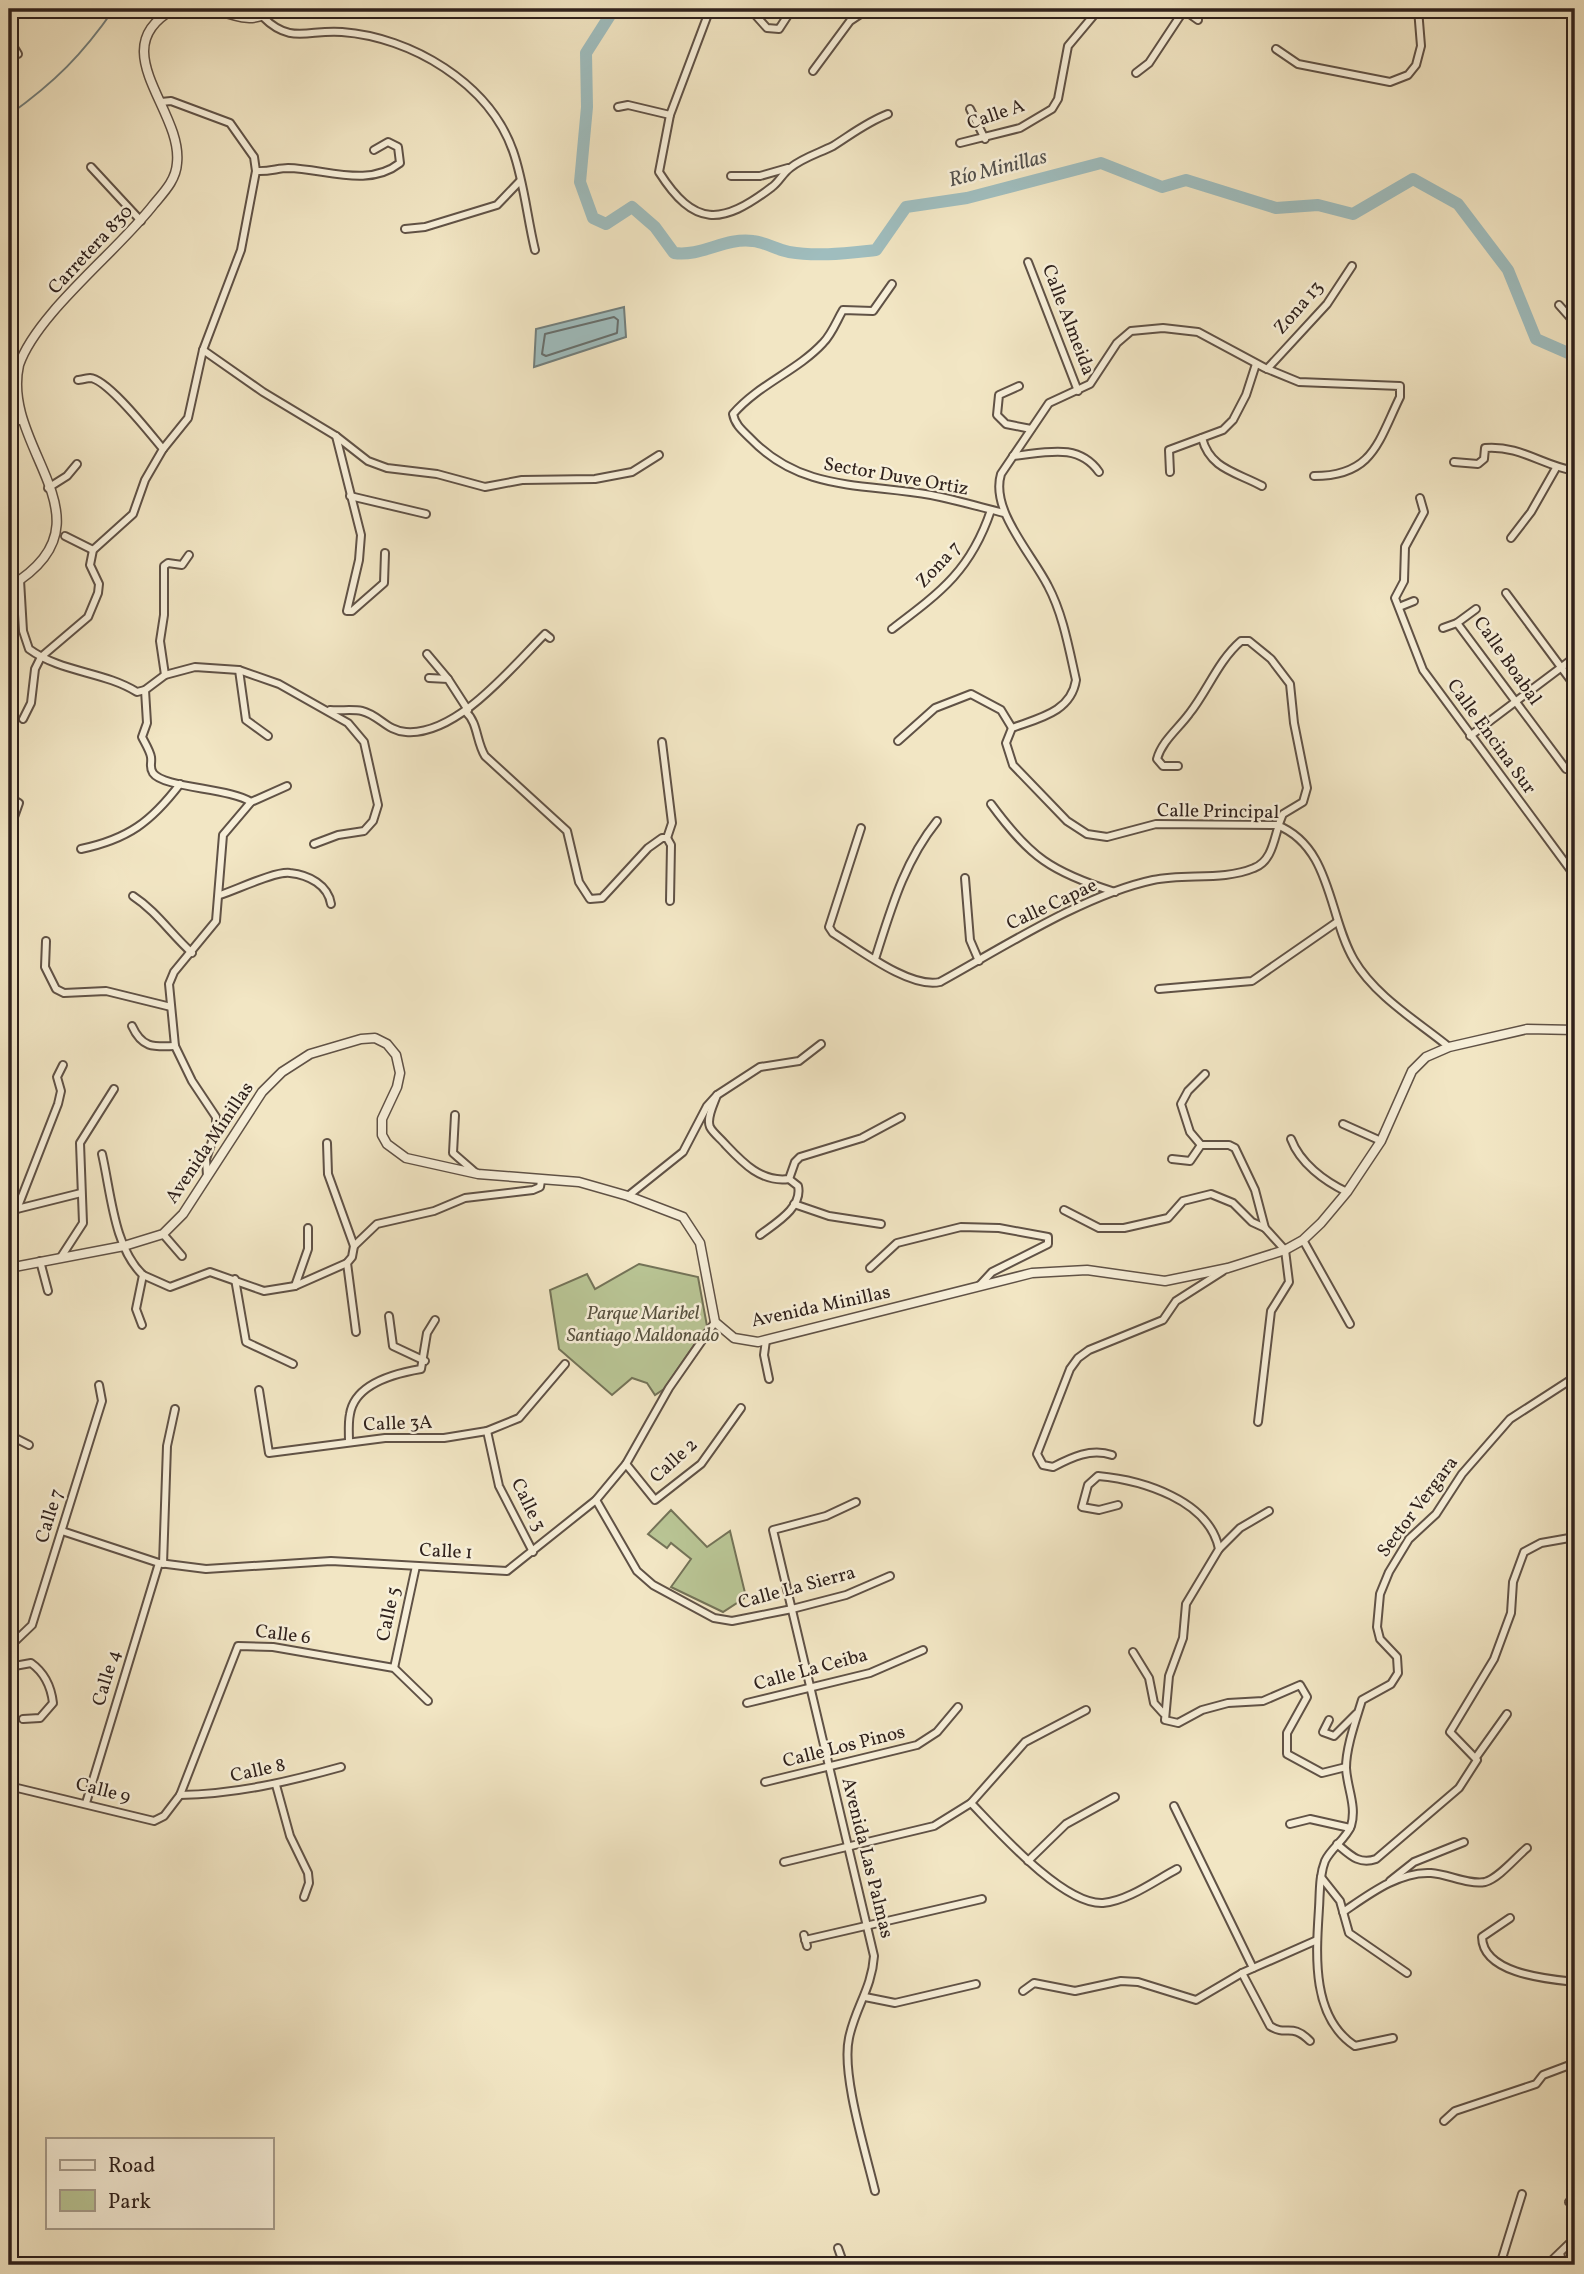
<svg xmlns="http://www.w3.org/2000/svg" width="1584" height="2274" viewBox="0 0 1584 2274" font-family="Vollkorn,serif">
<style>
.park{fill:#b9c595;stroke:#747358;stroke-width:2}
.water{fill:#9fbdbe;stroke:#727f7d;stroke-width:2}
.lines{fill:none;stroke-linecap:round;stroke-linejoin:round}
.shore{stroke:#676f6d;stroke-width:2}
.stream{stroke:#727f7d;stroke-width:2}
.river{stroke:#9fbdbe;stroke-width:12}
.minor-casing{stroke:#605246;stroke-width:10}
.tertiary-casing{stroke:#605246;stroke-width:11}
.minor{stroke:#f7efd9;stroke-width:6}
.tertiary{stroke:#f7efd9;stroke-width:8}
.labels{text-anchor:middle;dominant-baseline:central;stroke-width:5;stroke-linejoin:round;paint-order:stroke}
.street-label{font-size:19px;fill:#2f211c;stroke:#f7efd9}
.park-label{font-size:19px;font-style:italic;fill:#585240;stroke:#f7efd9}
.water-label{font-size:21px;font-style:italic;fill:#51504d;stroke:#f7efd9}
</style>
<rect width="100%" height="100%" fill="#f2e6c4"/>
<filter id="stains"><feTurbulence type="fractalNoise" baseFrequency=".00286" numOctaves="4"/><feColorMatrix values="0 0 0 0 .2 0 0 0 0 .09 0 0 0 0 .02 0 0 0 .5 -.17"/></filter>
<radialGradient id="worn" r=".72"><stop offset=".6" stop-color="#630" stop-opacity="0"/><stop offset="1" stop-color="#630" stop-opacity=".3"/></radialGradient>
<g class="park">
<path d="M639,1264L698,1277L707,1326L664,1389L655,1395L647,1383L632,1378L612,1395L559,1349L550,1290L587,1274L595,1289Z"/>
<path d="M671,1510L707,1547L730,1531L746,1597L723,1612L671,1587L691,1559L671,1543L667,1548L648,1534Z"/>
</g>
<path class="water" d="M624,307L626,337L534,367L536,329Z"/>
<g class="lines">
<path class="shore" d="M614,317L618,320L617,333L546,356L542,354L545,334Z"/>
<g class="stream">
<path d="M9,115C55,82 82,55 114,9"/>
<path d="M9,262L12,263L9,278"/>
</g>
<path class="river" d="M614,9L586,53L587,107L580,182L593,218L606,224L632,207L655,227L674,253C702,257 725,237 753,241C765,242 777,250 789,252C818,257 847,253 876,250L906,207L967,198L1101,163L1162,187L1186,180L1276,208L1318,205L1353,214L1413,179L1458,204L1508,270L1536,339L1575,356"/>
<defs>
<g id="minor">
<path d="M710,9L670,115L659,172C694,227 721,226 772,187C779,182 783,173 790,168C802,158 819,153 833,146C852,134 867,122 888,114"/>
<path d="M750,9L767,28L779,29L792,9"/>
<path d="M1184,10L1198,20"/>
<path d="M263,17C291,45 309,29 342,32C411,37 489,83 513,151C524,182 527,217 535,250"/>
<path d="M9,39L18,54"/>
<path d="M1276,49L1298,64L1390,82L1408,75L1416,65L1421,46L1418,9"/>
<path d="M813,71L850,21L868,9"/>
<path d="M1136,73L1149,63L1184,10"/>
<path d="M618,107L628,105L670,115"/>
<path d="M970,109L985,139"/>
<path d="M960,143L1020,128L1052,109L1058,99L1068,46L1099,9"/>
<path d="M91,167L141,221"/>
<path d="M256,171C269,172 278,168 288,168C326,169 368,188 400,163L398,147L388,142L374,150"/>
<path d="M731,176H760L788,168"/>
<path d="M405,229L425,227L497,205L520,181"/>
<path d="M1028,262L1078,391"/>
<path d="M892,284L873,311L843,310C837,320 832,334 823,343C797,371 759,384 733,414C735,425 743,431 751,439C802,492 864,483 931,495C956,500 980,507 1004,513"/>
<path d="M1559,305L1575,323"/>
<path d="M203,350L263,392L336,436L368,461L387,468L437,474L485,487L522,480L595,479L632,472L659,455"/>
<path d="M1267,369L1327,304L1352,266"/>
<path d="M78,380C79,380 89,378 90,378C108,379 151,435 163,449"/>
<path d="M1019,386L999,395L997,415L1006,424L1031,429"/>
<path d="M9,417L19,421"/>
<path d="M336,436L361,535L359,560L347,611H352L384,583L385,553"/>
<path d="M1202,438C1210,469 1236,472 1262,486"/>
<path d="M1013,456C1045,453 1078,442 1099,472"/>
<path d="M1454,462L1478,464L1484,459L1485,448C1520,445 1543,466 1575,471"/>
<path d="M1170,472L1169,450L1223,430L1233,420L1246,395L1256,364"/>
<path d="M1314,476C1373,476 1378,442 1400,397V386L1299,382L1265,368L1198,332L1163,328L1131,331L1117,343L1090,384L1049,403L1001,474C990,510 1032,554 1048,586C1063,614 1069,649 1076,680C1071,712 1039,718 1012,728L1006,743L1013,765L1067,821L1087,834L1107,837L1156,824L1277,825C1332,847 1328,916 1354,960C1375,996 1417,1021 1449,1047"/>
<path d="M48,488L67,476L77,464"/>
<path d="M350,496L426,514"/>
<path d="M1420,498L1424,512L1405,547L1404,581L1395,598L1423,670L1575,876"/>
<path d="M65,536L93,550"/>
<path d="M1511,538L1531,512L1556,468"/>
<path d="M20,580L23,631L29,649C62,673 103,671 137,692L145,690L165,675L195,667L239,670L279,684L348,723L364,742L378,805L373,821L364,831L338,835L314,844"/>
<path d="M1506,593L1575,686"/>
<path d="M1399,607L1414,601"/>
<path d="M1457,623L1566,769"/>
<path d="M1443,628L1457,623L1476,609"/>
<path d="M892,629C941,592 971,570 991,510"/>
<path d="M427,654L448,679"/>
<path d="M239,670L246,720L268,736"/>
<path d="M165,675L160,641L164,615V566L168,563L182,565L189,555"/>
<path d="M429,678L448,679L468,710"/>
<path d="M145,690L147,723L142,737C145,743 150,751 151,757C152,764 149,767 153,773C163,788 231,788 251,802"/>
<path d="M330,710C340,711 353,709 362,711C379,715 387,731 406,732C457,736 512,667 545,634L550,638"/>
<path d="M466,712C478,723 476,741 485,756L567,831L579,882L590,899L602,898L648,848L662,838H667L671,845L670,901"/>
<path d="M23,719L31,703L35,669L41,657L88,617L98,593L99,584L90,565L93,550L133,514L145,480L163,449L188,418L203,350L241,250L256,171L254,157L230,123L171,101L161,102"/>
<path d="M1470,736L1575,657"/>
<path d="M898,741L935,708L971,694L1001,710L1012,728"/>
<path d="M662,742L672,823L667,838"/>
<path d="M9,797L19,803L9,831"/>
<path d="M991,804C1030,857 1051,872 1115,892"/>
<path d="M861,828L829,927L833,933C859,949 910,989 940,982C1002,948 1083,895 1153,880C1185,873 1223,881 1254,868C1275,860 1274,832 1283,814L1303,802L1307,788L1294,723L1290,684L1271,659L1249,641H1241C1218,661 1208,690 1189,714C1178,729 1162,741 1157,759L1163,766H1178"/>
<path d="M81,849C128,839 151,822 180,784"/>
<path d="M965,878L970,940L979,961"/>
<path d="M220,895C236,890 275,871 290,873C309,875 328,885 331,904"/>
<path d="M133,896C156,911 171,934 192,953"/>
<path d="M46,941L45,967L56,989L64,993L106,991L171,1007"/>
<path d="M875,959C891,909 904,862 937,821"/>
<path d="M1159,989L1252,981L1337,922"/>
<path d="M132,1026C142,1048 153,1047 175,1046"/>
<path d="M1205,1074L1188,1091L1181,1104L1190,1132L1201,1145H1229L1235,1148L1255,1190L1265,1228L1285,1250L1289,1282L1271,1311L1258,1422"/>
<path d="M717,1095C714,1104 706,1118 710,1127C713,1133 721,1139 725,1144C742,1162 761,1183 789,1179L795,1162L800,1157L862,1138L901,1117"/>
<path d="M455,1115L453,1153L476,1173"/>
<path d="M1343,1124L1381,1141"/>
<path d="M1291,1139C1300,1163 1324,1181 1347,1192"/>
<path d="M327,1143L328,1174L354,1246L352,1257L347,1263L356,1332"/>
<path d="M102,1154C111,1193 114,1248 143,1275L136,1309L142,1325"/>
<path d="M1172,1159L1190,1161L1201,1145"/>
<path d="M207,1176L206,1159L216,1130V1117L192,1081L175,1046L169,984L174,972L216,921L223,835L251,802L287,786"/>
<path d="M628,1196L683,1152L707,1106L717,1095L760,1067L799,1061L821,1044"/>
<path d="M794,1204L829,1216L881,1224"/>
<path d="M9,1206L17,1209L81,1193"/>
<path d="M17,1209L58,1104L61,1091L57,1077L63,1065"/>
<path d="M1064,1210L1099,1228H1124L1168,1218L1183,1201L1211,1194L1233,1203L1252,1222L1265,1228"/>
<path d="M163,1234L182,1256"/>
<path d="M760,1235C774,1224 803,1208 798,1186L789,1179"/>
<path d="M1303,1240L1350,1324"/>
<path d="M354,1246L377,1224L434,1211L465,1198L533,1190L540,1187L541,1181"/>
<path d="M61,1257L83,1223L80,1143L114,1089"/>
<path d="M40,1261L48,1291"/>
<path d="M870,1268L897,1243L961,1227L999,1228L1048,1237V1244L992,1272L980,1285"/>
<path d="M143,1275L170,1287L210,1272L264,1291L295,1286L347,1263"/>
<path d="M235,1279L246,1342L293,1364"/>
<path d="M295,1286L308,1249V1228"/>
<path d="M389,1316L393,1346L425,1361"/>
<path d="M766,1340L764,1355L769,1379"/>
<path d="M259,1390L269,1453L385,1438H444L487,1431L519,1418L565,1364"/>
<path d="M487,1431L499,1486L533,1552"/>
<path d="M9,1435L29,1445"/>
<path d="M349,1442C349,1433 348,1423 350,1414C355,1383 397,1373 421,1369L427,1333L435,1320"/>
<path d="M1112,1455C1091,1448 1072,1457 1053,1467L1043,1465L1037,1454L1070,1369L1078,1358L1089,1350L1163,1320L1176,1301L1223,1271"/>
<path d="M626,1464L655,1500L701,1464L741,1408"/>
<path d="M596,1500L637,1571L653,1585L714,1618L732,1621L792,1609L846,1595L890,1576"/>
<path d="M856,1502L826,1516L773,1530L874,1956C872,1988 855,2008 849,2038C841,2074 866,2153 875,2191"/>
<path d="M1118,1505L1099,1510L1082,1507L1088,1485L1098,1476C1142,1480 1209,1500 1219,1549L1186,1604L1183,1638L1169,1676L1165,1720L1178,1723L1202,1710L1228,1703L1263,1701L1300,1685L1307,1697L1287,1733V1754L1322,1773L1346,1767"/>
<path d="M62,1531L159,1563L206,1569L331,1561L507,1571L596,1500L626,1464L669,1388L715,1322"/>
<path d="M1219,1549L1240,1528L1269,1511"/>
<path d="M163,1564L167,1446L175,1409"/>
<path d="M9,1647L32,1625L102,1401L99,1385"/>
<path d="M1133,1652L1149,1678L1154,1703L1163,1713"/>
<path d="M9,1667L31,1663C45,1673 51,1686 53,1703L40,1718L23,1719"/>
<path d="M394,1668L416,1566"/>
<path d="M747,1703L870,1673L923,1650"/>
<path d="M1329,1720L1323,1732L1334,1736L1356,1714"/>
<path d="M1477,1756L1507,1714"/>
<path d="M765,1782L917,1745L937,1732L958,1707"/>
<path d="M276,1785L290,1836L308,1873L309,1883L304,1897"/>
<path d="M9,1786L154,1821L164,1816L180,1795L238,1646L273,1647L394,1668L428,1701"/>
<path d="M180,1795C236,1794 287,1782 341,1767"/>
<path d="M86,1803L159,1563"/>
<path d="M971,1803C998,1831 1063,1905 1103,1903C1128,1901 1156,1880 1177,1869"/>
<path d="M1174,1806L1253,1968"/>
<path d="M1290,1824L1310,1819L1350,1828"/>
<path d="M1337,1844C1350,1855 1359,1865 1376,1859L1459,1788L1477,1760L1450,1732L1494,1659L1511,1613L1513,1582L1524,1552L1541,1543L1575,1537"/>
<path d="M1028,1861L1066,1824L1115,1797"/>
<path d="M784,1862L934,1826L971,1803L1025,1742L1086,1710"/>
<path d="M1321,1877L1340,1901L1349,1933L1407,1973"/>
<path d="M1390,1881L1414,1862L1464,1842"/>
<path d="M1343,1912C1368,1895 1399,1871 1431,1873C1448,1874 1468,1885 1485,1882C1499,1878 1515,1858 1527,1848"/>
<path d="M1510,1918L1482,1937C1483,1974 1548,1979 1575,1982"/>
<path d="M804,1935L807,1946"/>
<path d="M805,1940L982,1899"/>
<path d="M1242,1973L1270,2026C1287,2037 1291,2022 1310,2041"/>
<path d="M1023,1991L1034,1983L1075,1991L1121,1981L1138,1982L1196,2000L1242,1973L1317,1940"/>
<path d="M865,1997L895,2003L976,1984"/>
<path d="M1393,2038L1355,2046C1311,2017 1316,1955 1319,1908C1320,1893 1319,1876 1325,1861C1331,1848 1346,1839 1351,1826C1357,1806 1347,1788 1346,1768C1346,1747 1356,1720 1362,1700L1391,1684L1398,1673L1397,1657L1380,1639L1377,1627L1380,1594L1389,1572L1409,1539L1436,1514L1462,1474L1510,1419L1575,1377"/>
<path d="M1444,2121L1455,2111L1536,2084L1543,2075L1575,2063"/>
<path d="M1569,2202L1575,2199"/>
<path d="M838,2248L844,2265"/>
<path d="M1560,2253L1563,2265"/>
<path d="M1500,2265L1522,2194"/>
<path d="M1547,2265L1575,2238"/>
</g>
<g id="tertiary">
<path d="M214,9C235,16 254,25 273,9"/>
<path d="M9,587C120,521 0,450 19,365C37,313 118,251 154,204C164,192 176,180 177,163C183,110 102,48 174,9"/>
<path d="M9,1268L124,1246L163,1234L183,1214L262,1092L282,1072L310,1054L361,1039L375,1038L387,1044L396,1055L400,1073L397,1087L382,1119V1135L387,1144L406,1158L478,1174L579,1182L628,1196L683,1217L700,1243L715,1322L734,1338L758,1342L1032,1273L1087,1270L1165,1281L1228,1268L1285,1250L1303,1240L1321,1223L1347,1192L1381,1141L1412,1071L1426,1057L1449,1047L1527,1029L1575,1030"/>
</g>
</defs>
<use href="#minor" class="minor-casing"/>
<use href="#tertiary" class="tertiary-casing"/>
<use href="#minor" class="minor"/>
<use href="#tertiary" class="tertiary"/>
</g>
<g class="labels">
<g class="street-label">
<text transform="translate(996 115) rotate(-19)">Calle A</text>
<text transform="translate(91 250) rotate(-47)">Carretera 830</text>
<text transform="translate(1299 308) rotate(-49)">Zona 13</text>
<text transform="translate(1068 320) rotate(69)">Calle Almeida</text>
<text transform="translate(896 477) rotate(10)">Sector Duve Ortiz</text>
<text transform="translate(939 565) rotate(-47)">Zona 7</text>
<text transform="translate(1507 661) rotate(55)">Calle Boabal</text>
<text transform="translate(1491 737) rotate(54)">Calle Encina Sur</text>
<text transform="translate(1218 812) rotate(1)">Calle Principal</text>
<text transform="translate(1052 905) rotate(-25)">Calle Capae</text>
<text transform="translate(210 1143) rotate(-56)">Avenida Minillas</text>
<text transform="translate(821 1307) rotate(-12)">Avenida Minillas</text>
<text transform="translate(398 1424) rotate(-2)">Calle 3A</text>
<text transform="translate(674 1461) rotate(-42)">Calle 2</text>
<text transform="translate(528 1505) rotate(64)">Calle 3</text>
<text transform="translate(1418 1507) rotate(-53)">Sector Vergara</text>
<text transform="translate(50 1516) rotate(-73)">Calle 7</text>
<text transform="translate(446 1552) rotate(3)">Calle 1</text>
<text transform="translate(797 1588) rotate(-15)">Calle La Sierra</text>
<text transform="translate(389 1614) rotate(-78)">Calle 5</text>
<text transform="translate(283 1635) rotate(7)">Calle 6</text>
<text transform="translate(811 1670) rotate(-15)">Calle La Ceiba</text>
<text transform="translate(107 1678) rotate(-73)">Calle 4</text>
<text transform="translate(844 1747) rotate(-14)">Calle Los Pinos</text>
<text transform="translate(258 1771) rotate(-12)">Calle 8</text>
<text transform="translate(103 1791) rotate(14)">Calle 9</text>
<text transform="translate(867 1858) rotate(76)">Avenida Las Palmas</text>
</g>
<g class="park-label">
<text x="643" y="1314">Parque Maribel<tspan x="643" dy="22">Santiago Maldonado</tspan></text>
</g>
<g class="water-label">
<text transform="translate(998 169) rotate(-14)">Río Minillas</text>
</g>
</g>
<rect width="1584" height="2274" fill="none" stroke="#f2e6c4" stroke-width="35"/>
<rect x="10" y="10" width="1563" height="2253" fill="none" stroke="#2f211c" stroke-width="3.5"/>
<rect x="18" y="18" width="1549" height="2239" fill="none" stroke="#2f211c" stroke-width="2"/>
<rect x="46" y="2138" width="228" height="91" fill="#f7efd9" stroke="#a79d8d" stroke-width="2"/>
<rect x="60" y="2160" width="35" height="10" fill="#f7efd9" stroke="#a79d8d" stroke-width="2"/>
<text x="108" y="2172" font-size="21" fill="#2f211c">Road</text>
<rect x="60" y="2190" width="35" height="21" fill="#b9c595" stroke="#a79d8d" stroke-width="2"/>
<text x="108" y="2208" font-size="21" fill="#2f211c">Park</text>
<rect width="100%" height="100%" filter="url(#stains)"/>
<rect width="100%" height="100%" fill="url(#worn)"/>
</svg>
